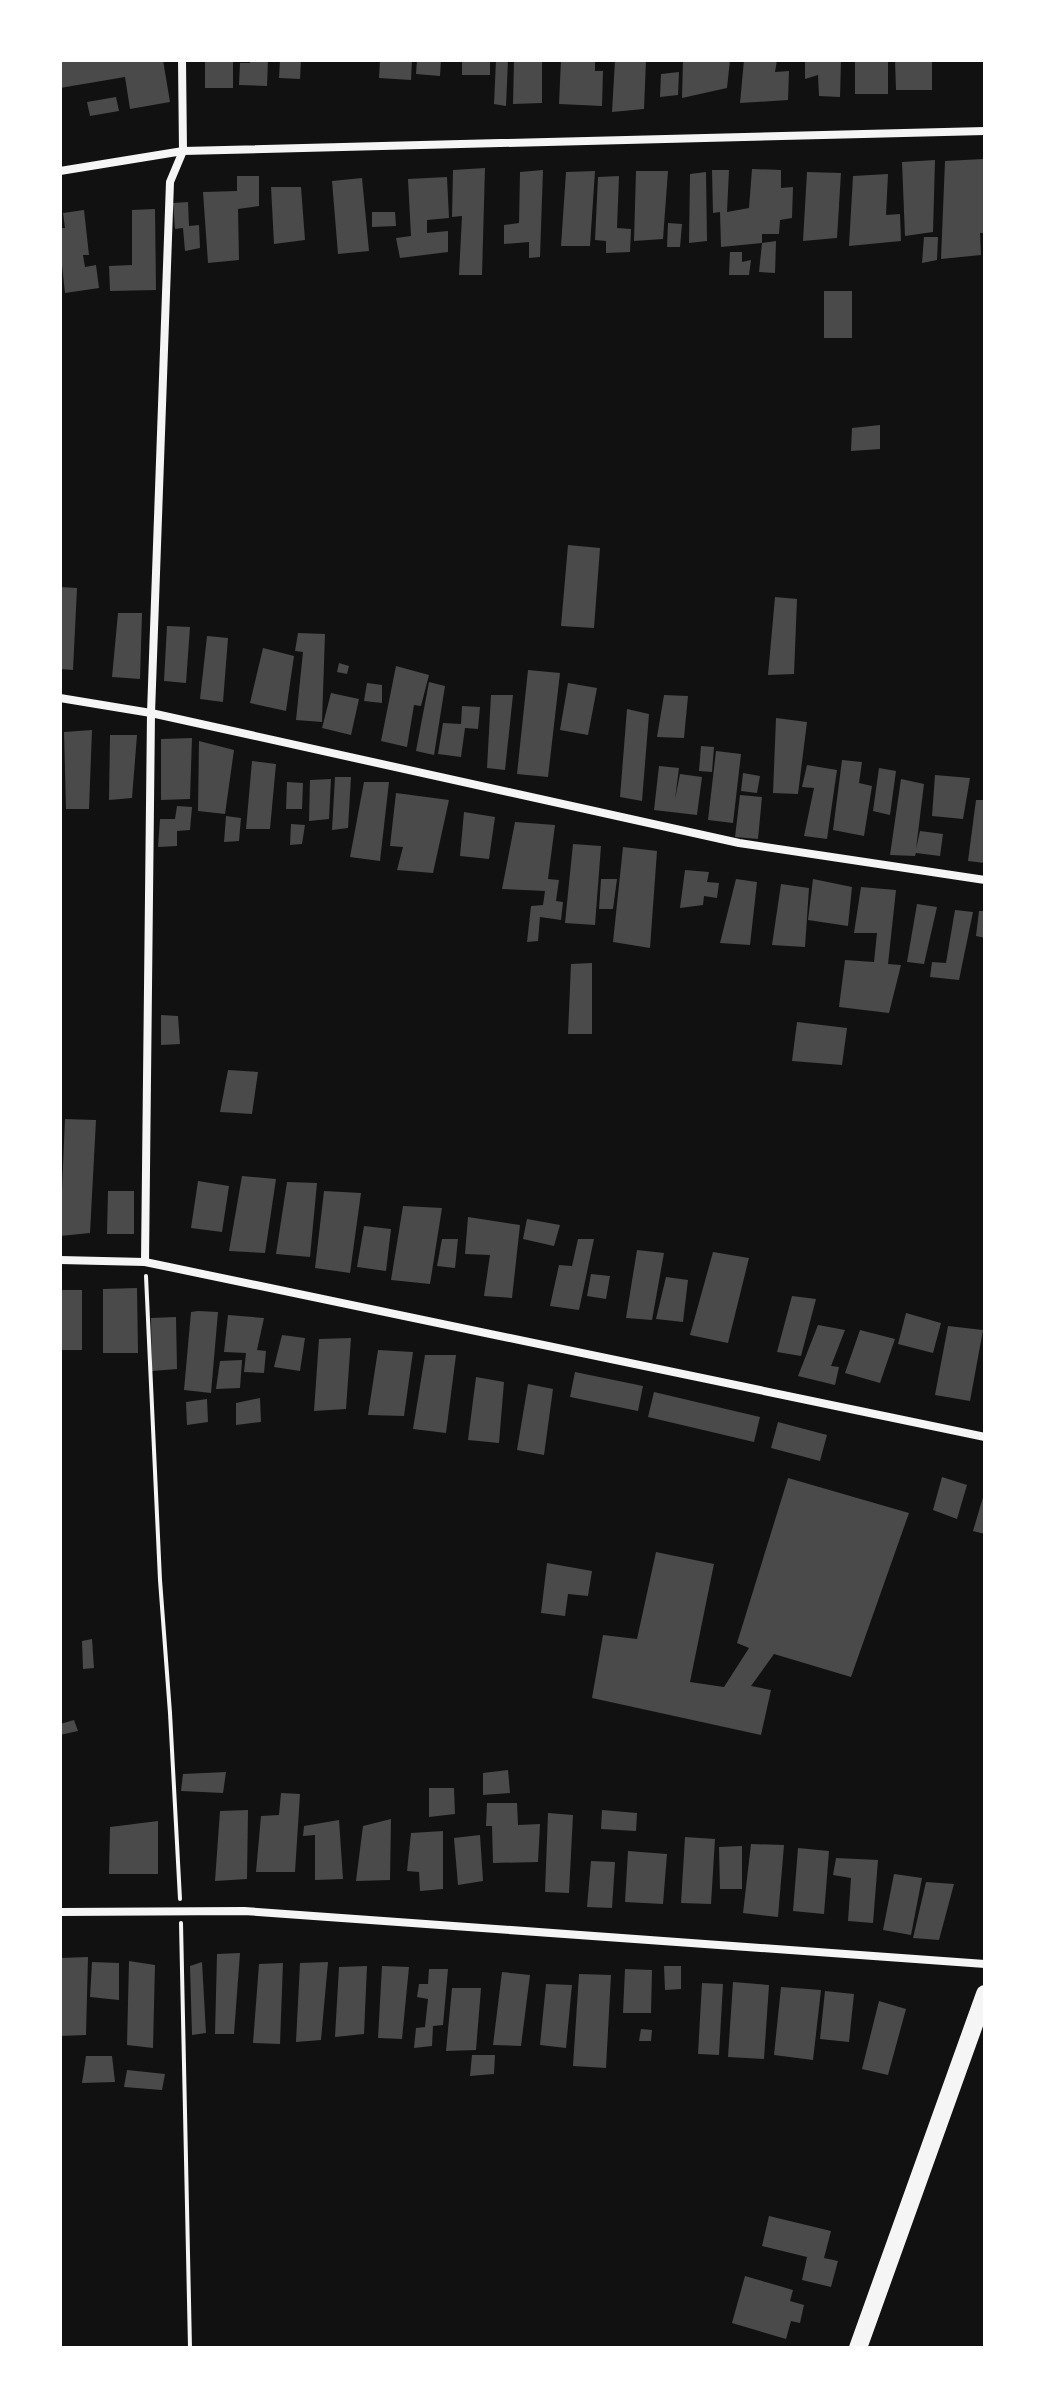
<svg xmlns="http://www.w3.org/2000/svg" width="1045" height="2408" viewBox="0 0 1045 2408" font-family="'Roboto Serif',serif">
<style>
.building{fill:#4a4a4a}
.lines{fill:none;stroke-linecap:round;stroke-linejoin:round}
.path{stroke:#f5f5f5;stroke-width:4}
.minor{stroke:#f5f5f5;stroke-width:8}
.primary{stroke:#f5f5f5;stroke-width:18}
</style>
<rect width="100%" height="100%" fill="#111"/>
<g class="building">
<path d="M60,60H163L170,102L130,109L125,77L60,88Z"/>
<rect x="205" y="60" width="28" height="28"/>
<path d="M250,60H268L267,86L239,85L240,63H250Z"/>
<path d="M280,60H301L300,79L279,78Z"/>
<path d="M380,60H412L411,80L379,78Z"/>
<path d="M417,60H441L440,76L416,74Z"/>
<rect x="462" y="60" width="28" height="15"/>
<path d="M496,60H508L506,106L494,104Z"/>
<path d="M514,60H542V103L513,104Z"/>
<path d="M561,60H595V71H603L602,106L559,104Z"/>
<path d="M615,60H646L644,109L612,112Z"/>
<path d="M683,60H730L727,88L682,98Z"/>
<path d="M744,60H777L775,72L789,71L788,100L740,103Z"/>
<path d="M805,60H841L840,97L819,96L818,75L805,79Z"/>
<rect x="855" y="60" width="33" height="34"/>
<path d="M895,60H932V90H896Z"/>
<path d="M679,72L678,95L660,97L661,74Z"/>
<path d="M116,97L119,111L90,116L87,102Z"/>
<path d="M983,159L985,233H980L981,255L941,259L945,161Z"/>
<path d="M935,160L933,232L905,236L902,162Z"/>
<path d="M485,168L482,275H459L462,216L452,217L453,170Z"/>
<path d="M752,169L781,170V188L793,187L792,218L780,220L779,234H762V243L721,247L720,212L713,213L712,170H729L727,212L749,208Z"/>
<path d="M543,170L540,257L529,258V242L504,244V225L519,223L520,172Z"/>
<path d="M595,171L590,246H561L566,172Z"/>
<path d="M636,171H668L663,239L634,241Z"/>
<path d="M706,172L707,241L689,243L690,174Z"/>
<path d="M807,172L841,173L837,238L803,241Z"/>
<path d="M888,174L886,215L900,214L901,241L849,246L853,176Z"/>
<path d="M237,176H259V206L238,209L239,260L208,263L203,192L237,191Z"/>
<path d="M619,176L617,228L631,229L630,252L606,253V241L595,240L598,177Z"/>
<path d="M447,177L449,218L427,220V233L448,231V252L400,258L396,238L411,236L408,179Z"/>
<path d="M362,178L369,251L338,254L332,181Z"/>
<path d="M271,187H301L305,240L274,244Z"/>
<path d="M188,202L189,226L199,225L200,248L185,251L183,228L175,229L173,203Z"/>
<path d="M155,209L156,290L110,291L109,266L132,265V210Z"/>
<path d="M84,210L89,255H83L85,267L96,265L99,288L65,293L60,247V228H65L63,213Z"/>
<path d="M372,212H395L396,226L372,227Z"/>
<path d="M668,223L682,224L680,247H667Z"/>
<path d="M924,237H938L937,260L922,263Z"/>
<path d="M776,241L775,273L759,272L762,243Z"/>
<path d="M730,252H742V262L751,260L749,275H729Z"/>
<rect x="824" y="291" width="28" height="47"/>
<path d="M880,425V449L851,451L852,428Z"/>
<path d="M568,545L600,548L594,628L561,626Z"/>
<path d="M60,587L77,588L73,670L60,669Z"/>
<path d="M775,597L797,599L794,674L768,675Z"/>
<path d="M118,613H142L140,679L112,677Z"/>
<path d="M167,626L190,627L186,683L164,681Z"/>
<path d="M298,633L325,634L322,722L296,720L303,652L295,651Z"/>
<path d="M207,636L228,638L223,702L200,699Z"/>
<path d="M263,648L294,656L286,711L250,703Z"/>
<path d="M339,663L349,666L347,674L337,672Z"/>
<path d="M396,666L429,675L421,706L414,705L407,747L381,741Z"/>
<path d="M528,670L560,673L548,777L517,774Z"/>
<path d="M429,682L445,686L434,755L416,751Z"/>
<path d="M367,683L382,685V703L364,701Z"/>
<path d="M568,683L597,688L588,735L560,730Z"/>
<path d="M331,693L359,699L351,735L322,728Z"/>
<path d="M491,695H513L505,770L487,768Z"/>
<path d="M664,695L688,696L684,738L657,737Z"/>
<path d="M462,706L480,707L478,729L465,728L461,757L438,754L443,723L461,724Z"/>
<path d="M627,709L649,714L642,801L620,797Z"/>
<path d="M776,718L807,722L798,794L773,793Z"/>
<path d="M92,730L89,809H66L64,732Z"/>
<path d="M110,735H137L132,798L109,800Z"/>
<path d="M192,738L190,799L161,800V739Z"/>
<path d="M199,741L234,750L225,814L198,811Z"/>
<path d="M701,746L714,747L712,772L699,771Z"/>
<path d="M716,751L741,754L733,823L708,820Z"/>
<path d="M842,760L862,762L859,783L872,786L864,836L833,830Z"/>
<path d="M252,761L276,764L270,829H246Z"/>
<path d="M807,765L837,770L827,839L804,836L814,788L802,787Z"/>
<path d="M659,766L679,768L675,799L680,774L702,777L697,815L654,810Z"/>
<path d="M879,768L896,771L890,815L873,811Z"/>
<path d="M743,773L760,776L757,793L741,791Z"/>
<path d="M935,775L970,778L963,819L932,816Z"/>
<path d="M335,777H351L348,828L332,830Z"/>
<path d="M331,779L329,819L309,821L310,780Z"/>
<path d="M901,779L924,784L916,849L920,831L943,834L940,856L916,853L915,856L890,855Z"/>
<path d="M287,782L303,783L302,809H286Z"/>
<path d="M364,782H389L380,861L350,857Z"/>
<path d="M396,793L449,800L433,873L397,870L403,847L390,846Z"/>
<path d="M740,795L762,797L758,839L735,837Z"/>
<path d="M976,800H985V863L968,861Z"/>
<path d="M177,806L192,807L190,830L177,831V846L158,847L160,819H175Z"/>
<path d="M464,812L495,817L489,859L460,856Z"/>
<path d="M226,816L241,818L239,841L224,842Z"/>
<path d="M515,822L555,825L548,879L559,880L556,901L563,902L561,920L540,917L538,941L527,942L531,906L543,905L545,891L502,889Z"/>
<path d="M291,824L305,825L302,844L290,845Z"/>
<path d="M573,844L601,846L595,925L565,923Z"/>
<path d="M623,847L657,851L650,948L613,942Z"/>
<path d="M685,870L709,872L707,882L719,883L717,898L704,896L703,905L680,908Z"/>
<path d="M601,879H617L613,909H599Z"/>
<path d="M736,879L757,882L750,945L720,943Z"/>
<path d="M813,879L852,887L848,926L808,920Z"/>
<path d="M781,884L809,888L805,947L772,945Z"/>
<path d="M861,887L896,890L888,964L901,965L889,1013L839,1007L845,960L874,962L877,933H854Z"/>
<path d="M917,904L937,907L924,964L907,962Z"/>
<path d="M955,910L973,912L959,980L930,977L932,962L946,963Z"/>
<path d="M979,911H985V938L976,936Z"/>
<path d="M592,963V1034H568L571,964Z"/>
<path d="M161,1015L178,1016L180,1044L161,1045Z"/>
<path d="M797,1022L847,1028L842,1065L792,1061Z"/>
<path d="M228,1070L258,1072L252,1114L220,1112Z"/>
<path d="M65,1119L96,1120L90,1233L60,1236Z"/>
<path d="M242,1176L276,1179L265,1253L229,1251Z"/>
<path d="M198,1181L229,1186L222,1232L191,1228Z"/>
<path d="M287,1182L317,1183L310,1257L276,1254Z"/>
<path d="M108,1191H134V1234H107Z"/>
<path d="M324,1191L361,1193L350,1273L315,1268Z"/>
<path d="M403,1206L442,1208L430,1284L391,1280Z"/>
<path d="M468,1217L520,1225L512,1298L484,1296L490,1255L465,1254Z"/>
<path d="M527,1219L560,1225L554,1246L523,1239Z"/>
<path d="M364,1226L391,1229L386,1271L357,1267Z"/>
<path d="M442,1239H458L455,1268L437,1266Z"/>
<path d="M578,1239H594L579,1310L550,1306L559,1265L572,1266Z"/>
<path d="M637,1250L664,1253L652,1320L626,1318Z"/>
<path d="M713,1252L749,1258L728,1343L690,1335Z"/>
<path d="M591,1274L610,1276L606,1299L587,1296Z"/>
<path d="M666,1277L688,1280L683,1322L656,1319Z"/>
<path d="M137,1288L138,1353H103V1289Z"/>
<rect x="60" y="1290" width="22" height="60"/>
<path d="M792,1296L816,1299L801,1356L777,1352Z"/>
<path d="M198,1311L218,1312L211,1393L184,1390L191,1312Z"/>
<path d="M906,1313L941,1323L933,1353L898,1344Z"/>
<path d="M228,1315L264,1318L257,1350L266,1351L264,1373L244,1372L246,1353L224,1352Z"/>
<path d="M176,1317L177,1369L152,1371L151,1318Z"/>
<path d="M818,1325L845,1330L831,1366L839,1367L835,1385L798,1376Z"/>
<path d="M948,1326L983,1330L970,1401L935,1395Z"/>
<path d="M860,1330L895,1339L880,1383L845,1373Z"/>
<path d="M282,1335L305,1338L300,1371L274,1367Z"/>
<path d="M351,1338L346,1409L314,1411L319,1339Z"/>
<path d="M378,1350L413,1352L404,1416L368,1415Z"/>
<path d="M425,1355H456L446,1433L413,1429Z"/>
<path d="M242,1360L240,1388L216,1389L220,1361Z"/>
<path d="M575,1372L643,1386L638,1411L570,1397Z"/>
<path d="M476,1377L504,1382L499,1443L468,1440Z"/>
<path d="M528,1384L553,1389L544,1455L517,1450Z"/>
<path d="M654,1392L760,1417L754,1442L648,1417Z"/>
<path d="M260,1398L261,1422L236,1425V1403Z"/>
<path d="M207,1399L208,1422L187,1425L186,1402Z"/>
<path d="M778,1422L827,1435L820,1461L771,1448Z"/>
<path d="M942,1477L967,1485L957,1519L933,1510Z"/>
<path d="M788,1478L909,1513L851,1677L774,1654L751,1686L771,1690L761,1735L592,1698L603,1635L637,1639L656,1552L714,1564L690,1682L724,1687L749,1648L737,1643Z"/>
<path d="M984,1494H985V1534L973,1531Z"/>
<path d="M547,1563L592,1571L588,1596L568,1594L565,1616L541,1613Z"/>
<path d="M92,1639L94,1668L83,1669L82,1641Z"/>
<path d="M74,1720L78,1731L60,1735V1724Z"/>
<path d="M508,1770L510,1793L483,1795V1773Z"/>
<path d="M226,1772L223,1793L181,1791L183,1774Z"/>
<path d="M429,1788H454L455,1814L429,1817Z"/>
<path d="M281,1793L300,1794L295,1872H256L261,1816L279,1815Z"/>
<path d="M487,1803H517L518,1825L540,1824L538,1862L493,1863L492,1826H486Z"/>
<path d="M248,1810L247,1879L215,1881L220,1811Z"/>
<path d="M602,1810L637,1813L636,1831L601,1829Z"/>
<path d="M548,1813L573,1815L569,1893L545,1892Z"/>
<path d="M391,1819L390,1880L356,1881L363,1826Z"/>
<path d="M339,1820L343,1879L315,1880V1835L303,1836L304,1826Z"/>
<path d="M158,1821V1874H109L110,1827Z"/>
<path d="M443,1831V1889L420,1891L419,1872L407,1871L411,1833Z"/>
<path d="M480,1835L483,1881L458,1885L454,1838Z"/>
<path d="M685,1837L715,1839L711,1904L681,1903Z"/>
<path d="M751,1844L784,1845L778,1917L743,1913Z"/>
<path d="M742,1846V1889H720L719,1847Z"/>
<path d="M798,1848L829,1851L824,1914L793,1911Z"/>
<path d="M628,1851L667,1854L663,1904L625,1902Z"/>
<path d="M836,1858L878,1860L873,1923L848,1921L851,1878L833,1875Z"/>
<path d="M591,1861L615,1862L612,1908L587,1907Z"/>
<path d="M894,1874L922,1878L911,1935L883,1930Z"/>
<path d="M926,1882L954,1884L939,1940L913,1938Z"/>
<path d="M240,1953L234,2034H215L217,1954Z"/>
<path d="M88,1957L86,2035L60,2036V1958Z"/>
<path d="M129,1961L155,1965L153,2048L127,2045Z"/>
<path d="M92,1962L119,1963V2000L90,1997Z"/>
<path d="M202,1962L206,2033L192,2035L190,1966Z"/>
<path d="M328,1962L321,2040L296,2042L300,1963Z"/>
<path d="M283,1963L280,2044L253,2043L259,1964Z"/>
<path d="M367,1966L364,2034L335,2037L339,1967Z"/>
<path d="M382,1966L409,1967L402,2039L378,2038Z"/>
<path d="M664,1966H681V1989L665,1990Z"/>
<path d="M429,1969H448L443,2025L433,2026L432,2046L414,2048L416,2028L425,2027L428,1999L417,1997L419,1984H428Z"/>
<path d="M625,1969L652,1970L651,2013H623Z"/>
<path d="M502,1972L530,1975L521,2046L493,2045Z"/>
<path d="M579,1974L611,1975L606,2068L573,2066Z"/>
<path d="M733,1982L769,1985L764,2059L728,2057Z"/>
<path d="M702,1983L723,1984L719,2055L698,2054Z"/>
<path d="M546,1984L572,1985L566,2048L540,2045Z"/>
<path d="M781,1987L821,1990L813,2060L774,2055Z"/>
<path d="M452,1988H481L476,2050L446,2051Z"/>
<path d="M825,1991L854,1994L849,2042L820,2039Z"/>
<path d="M879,2001L906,2009L888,2075L862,2069Z"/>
<path d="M641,2029L652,2030L651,2041H639Z"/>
<path d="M472,2055H495L494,2074L470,2076Z"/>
<path d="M86,2056H112L115,2082L82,2083Z"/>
<path d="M127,2070L165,2074L162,2090L124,2087Z"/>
<path d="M769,2216L831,2231L824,2258L838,2261L831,2287L802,2280L807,2257L762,2246Z"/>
<path d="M745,2276L793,2290L790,2301L804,2305L800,2323L791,2321L786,2339L732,2323Z"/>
</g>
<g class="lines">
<g class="path">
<path d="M146,1276L160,1580L170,1713L180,1899"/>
<path d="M181,1923L190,2348"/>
</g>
<g class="minor">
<path d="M60,171L183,151L985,131"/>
<path d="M60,698L151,713L739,843L985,880"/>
<path d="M60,1260L145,1262L985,1437"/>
<path d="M145,1262L151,713L170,182L183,151L182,60"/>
<path d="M60,1912L244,1911L985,1964"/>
</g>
<path class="primary" d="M858,2348L985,1994"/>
</g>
<rect width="1045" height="2408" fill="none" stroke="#ffffff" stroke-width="124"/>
</svg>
